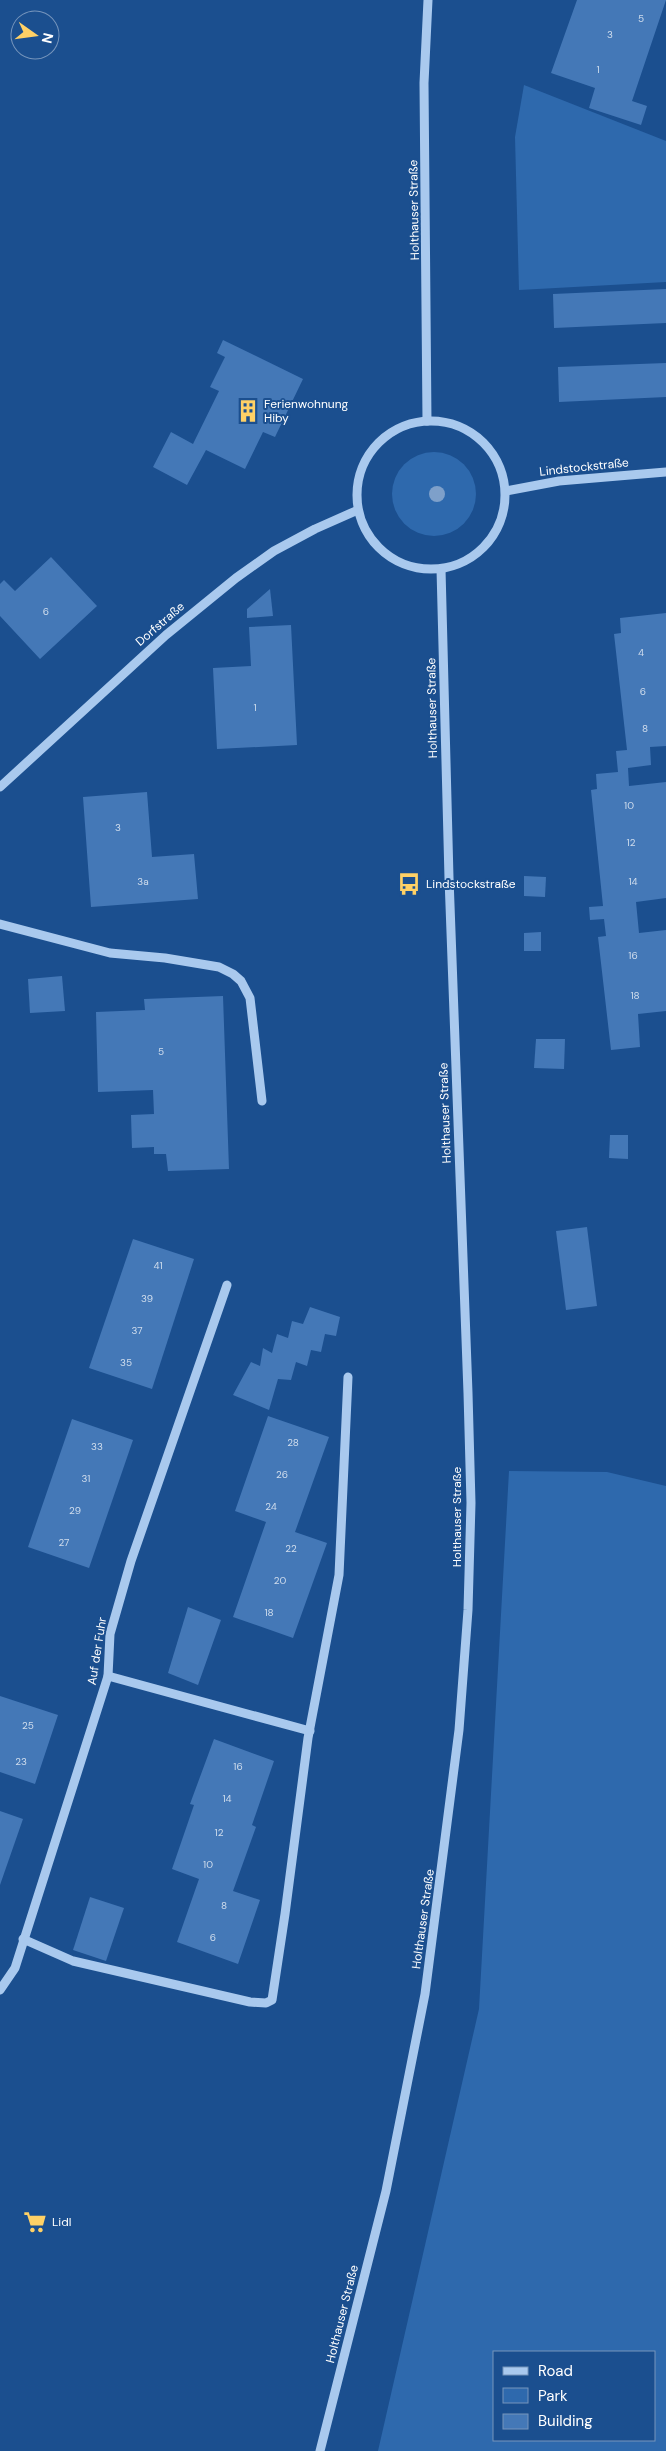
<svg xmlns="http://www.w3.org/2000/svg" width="666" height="2451" viewBox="0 0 666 2451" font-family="'DM Sans',sans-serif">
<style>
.green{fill:#2e69ad;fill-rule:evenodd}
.building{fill:#4478b7}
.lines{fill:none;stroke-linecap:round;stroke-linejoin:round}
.minor{stroke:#a9c9ee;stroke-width:9}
.tree{fill:#7ea0ca}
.labels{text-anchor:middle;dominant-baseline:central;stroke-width:4;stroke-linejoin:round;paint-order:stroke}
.number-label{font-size:10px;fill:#d0dded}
.street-label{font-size:12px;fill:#fff;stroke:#1b4f8f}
.poi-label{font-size:12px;fill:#fff;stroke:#1b4f8f;text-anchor:start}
</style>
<rect width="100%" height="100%" fill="#1b4f8f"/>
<g class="green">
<path d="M524,85L666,141V282L519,290L515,137Z"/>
<circle cx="434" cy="494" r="42"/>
<path d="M509,1471L607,1472L666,1486V2451H378L479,2009ZM655,2352V2440H495V2352Z"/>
</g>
<g class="building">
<path d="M577,0H666L632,101L647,106L641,125L589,108L595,88L551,73Z"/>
<path d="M666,289V323L554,328L553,294Z"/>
<path d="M223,340L303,379L275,437L263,432L245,469L206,450L187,485L153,467L171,432L193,444L219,391L210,387L225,357L217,353Z"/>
<path d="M666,363V397L559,402L558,367Z"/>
<path d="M51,557L97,606L40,659L0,616V584L4,580L15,591Z"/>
<path d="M270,589L273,616L247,618V609Z"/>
<path d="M666,613V746L650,747L651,765L628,768L629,786L666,782V898L636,902L639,933L666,930V1011L638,1014L640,1047L611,1050L598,937L606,936L604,919L590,920L589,907L603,906L591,790L597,789L596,774L618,772L616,751L627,750L614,634L621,633L620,618Z"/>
<path d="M291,625L297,745L217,749L213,668L251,666L249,627Z"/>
<path d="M147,792L152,857L194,854L198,899L91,907L83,797Z"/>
<path d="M524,876L546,877L545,897L524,896Z"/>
<path d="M541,932V951H524V933Z"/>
<path d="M62,976L65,1011L30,1013L28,979Z"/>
<path d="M223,996L229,1169L168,1171L166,1154H154V1147L132,1148L131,1115L154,1114L153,1090L98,1092L96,1012L145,1010L144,999Z"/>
<path d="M536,1039H565L564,1069L534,1068Z"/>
<path d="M610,1135H628V1159L609,1158Z"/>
<path d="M587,1227L597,1306L566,1310L556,1231Z"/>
<path d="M133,1239L194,1259L152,1389L89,1368Z"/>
<path d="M310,1307L340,1317L336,1336L325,1334L321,1352L311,1350L307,1366L296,1362L291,1380L278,1379L269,1410L233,1395L251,1362L260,1366L263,1348L272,1353L277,1334L288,1338L292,1321L303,1324Z"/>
<path d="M268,1416L329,1437L295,1532L327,1543L293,1638L233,1617L266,1522L235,1511Z"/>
<path d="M72,1419L133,1440L89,1568L28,1547Z"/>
<path d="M188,1607L221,1620L198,1685L168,1673Z"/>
<path d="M0,1696L58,1715L35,1784L0,1772Z"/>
<path d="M214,1739L274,1761L252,1825L256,1827L233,1891L260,1900L238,1964L177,1942L199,1879L172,1869L194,1805L190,1804Z"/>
<path d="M0,1811L23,1819L0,1885Z"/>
<path d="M90,1897L124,1908L106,1961L73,1950Z"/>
</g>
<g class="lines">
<g class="minor">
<circle cx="431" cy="495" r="74"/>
<path d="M427,421L424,83L428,0"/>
<path d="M506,491L559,481L666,472"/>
<path d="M0,787L166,635L236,578L274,551L315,529L358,510"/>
<path d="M0,924L110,953L165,958L219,967L233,974L241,981L250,998L262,1101"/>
<path d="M108,1676L310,1731"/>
<path d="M23,1939L73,1961L250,2002L266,2003L272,2000L285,1914L308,1738L339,1575L348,1377"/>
<path d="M0,1990L15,1968L108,1676L110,1634L131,1561L227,1285"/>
<path d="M320,2451L386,2191L425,1994L459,1730L468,1610L471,1503L468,1393L449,878L441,569"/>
</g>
</g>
<circle class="tree" cx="437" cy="494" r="8"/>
<defs>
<symbol id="building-bare" viewBox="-9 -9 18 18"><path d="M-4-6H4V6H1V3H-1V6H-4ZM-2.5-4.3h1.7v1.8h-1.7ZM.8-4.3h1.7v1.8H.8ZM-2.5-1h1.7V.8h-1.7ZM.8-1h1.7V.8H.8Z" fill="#ffd166" stroke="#1b4f8f" stroke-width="2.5" paint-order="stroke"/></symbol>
<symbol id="bus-bare" viewBox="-9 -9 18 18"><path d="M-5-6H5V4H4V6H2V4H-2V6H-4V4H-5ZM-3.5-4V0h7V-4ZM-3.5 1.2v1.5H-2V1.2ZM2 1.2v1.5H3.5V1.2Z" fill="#ffd166" stroke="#1b4f8f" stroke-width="2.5" paint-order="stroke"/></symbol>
<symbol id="supermarket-bare" viewBox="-9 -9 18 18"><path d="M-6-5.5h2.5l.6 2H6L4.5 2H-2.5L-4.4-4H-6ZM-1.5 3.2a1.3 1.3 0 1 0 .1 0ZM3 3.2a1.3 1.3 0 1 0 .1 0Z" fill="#ffd166" stroke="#1b4f8f" stroke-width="2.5" paint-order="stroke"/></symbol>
</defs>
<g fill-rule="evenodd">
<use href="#building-bare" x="232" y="395" width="32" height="32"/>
<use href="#bus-bare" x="393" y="868" width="32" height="32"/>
<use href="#supermarket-bare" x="19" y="2206" width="32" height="32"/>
</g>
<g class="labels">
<g class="number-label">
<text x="641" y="18">5</text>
<text x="610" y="34">3</text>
<text x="598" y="69">1</text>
<text x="46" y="611">6</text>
<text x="641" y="652">4</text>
<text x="643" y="691">6</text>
<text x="255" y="707">1</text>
<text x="645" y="728">8</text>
<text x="629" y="805">10</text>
<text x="118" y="827">3</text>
<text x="631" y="842">12</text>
<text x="143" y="881">3a</text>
<text x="633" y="881">14</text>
<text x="633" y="955">16</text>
<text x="635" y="995">18</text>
<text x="161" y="1051">5</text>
<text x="158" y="1265">41</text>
<text x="147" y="1298">39</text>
<text x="137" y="1330">37</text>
<text x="126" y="1362">35</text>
<text x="293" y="1442">28</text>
<text x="97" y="1446">33</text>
<text x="282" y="1474">26</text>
<text x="86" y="1478">31</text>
<text x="271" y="1506">24</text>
<text x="75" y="1510">29</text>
<text x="64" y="1542">27</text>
<text x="291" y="1548">22</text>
<text x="280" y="1580">20</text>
<text x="269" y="1612">18</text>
<text x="28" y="1725">25</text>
<text x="21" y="1761">23</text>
<text x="238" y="1766">16</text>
<text x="227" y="1798">14</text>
<text x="219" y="1832">12</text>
<text x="208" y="1864">10</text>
<text x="224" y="1905">8</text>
<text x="213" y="1937">6</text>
</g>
<g class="street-label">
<text transform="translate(414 210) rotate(-91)">Holthauser Straße</text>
<text transform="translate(584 467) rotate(-6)">Lindstockstraße</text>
<text transform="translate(160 624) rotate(-41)">Dorfstraße</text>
<text transform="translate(432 708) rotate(-91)">Holthauser Straße</text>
<text transform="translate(445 1113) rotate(-92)">Holthauser Straße</text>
<text transform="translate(457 1517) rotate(-90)">Holthauser Straße</text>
<text transform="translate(97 1651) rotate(-81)">Auf der Fuhr</text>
<text transform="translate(423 1919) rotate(-82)">Holthauser Straße</text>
<text transform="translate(342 2314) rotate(-76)">Holthauser Straße</text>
</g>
<g class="poi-label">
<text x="264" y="404">Ferienwohnung<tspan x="264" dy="14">Hiby</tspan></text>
<text x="426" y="884">Lindstockstraße</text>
<text x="52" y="2222">Lidl</text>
</g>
</g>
<rect x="493" y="2351" width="162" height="90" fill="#1b4f8f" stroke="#7695bc"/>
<rect x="503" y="2367" width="25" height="8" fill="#a9c9ee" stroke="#7695bc"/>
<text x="538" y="2376" font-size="15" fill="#ffffff">Road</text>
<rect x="503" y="2388" width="25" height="15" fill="#2e69ad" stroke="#7695bc"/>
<text x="538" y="2401" font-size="15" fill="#ffffff">Park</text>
<rect x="503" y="2414" width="25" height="15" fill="#4478b7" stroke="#7695bc"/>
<text x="538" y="2426" font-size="15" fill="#ffffff">Building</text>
<g transform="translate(35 35) rotate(104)"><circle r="24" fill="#1b4f8f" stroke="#7695bc"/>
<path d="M0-4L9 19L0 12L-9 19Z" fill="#ffd166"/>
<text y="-8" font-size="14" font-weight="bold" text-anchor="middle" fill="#ffffff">N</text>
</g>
</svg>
